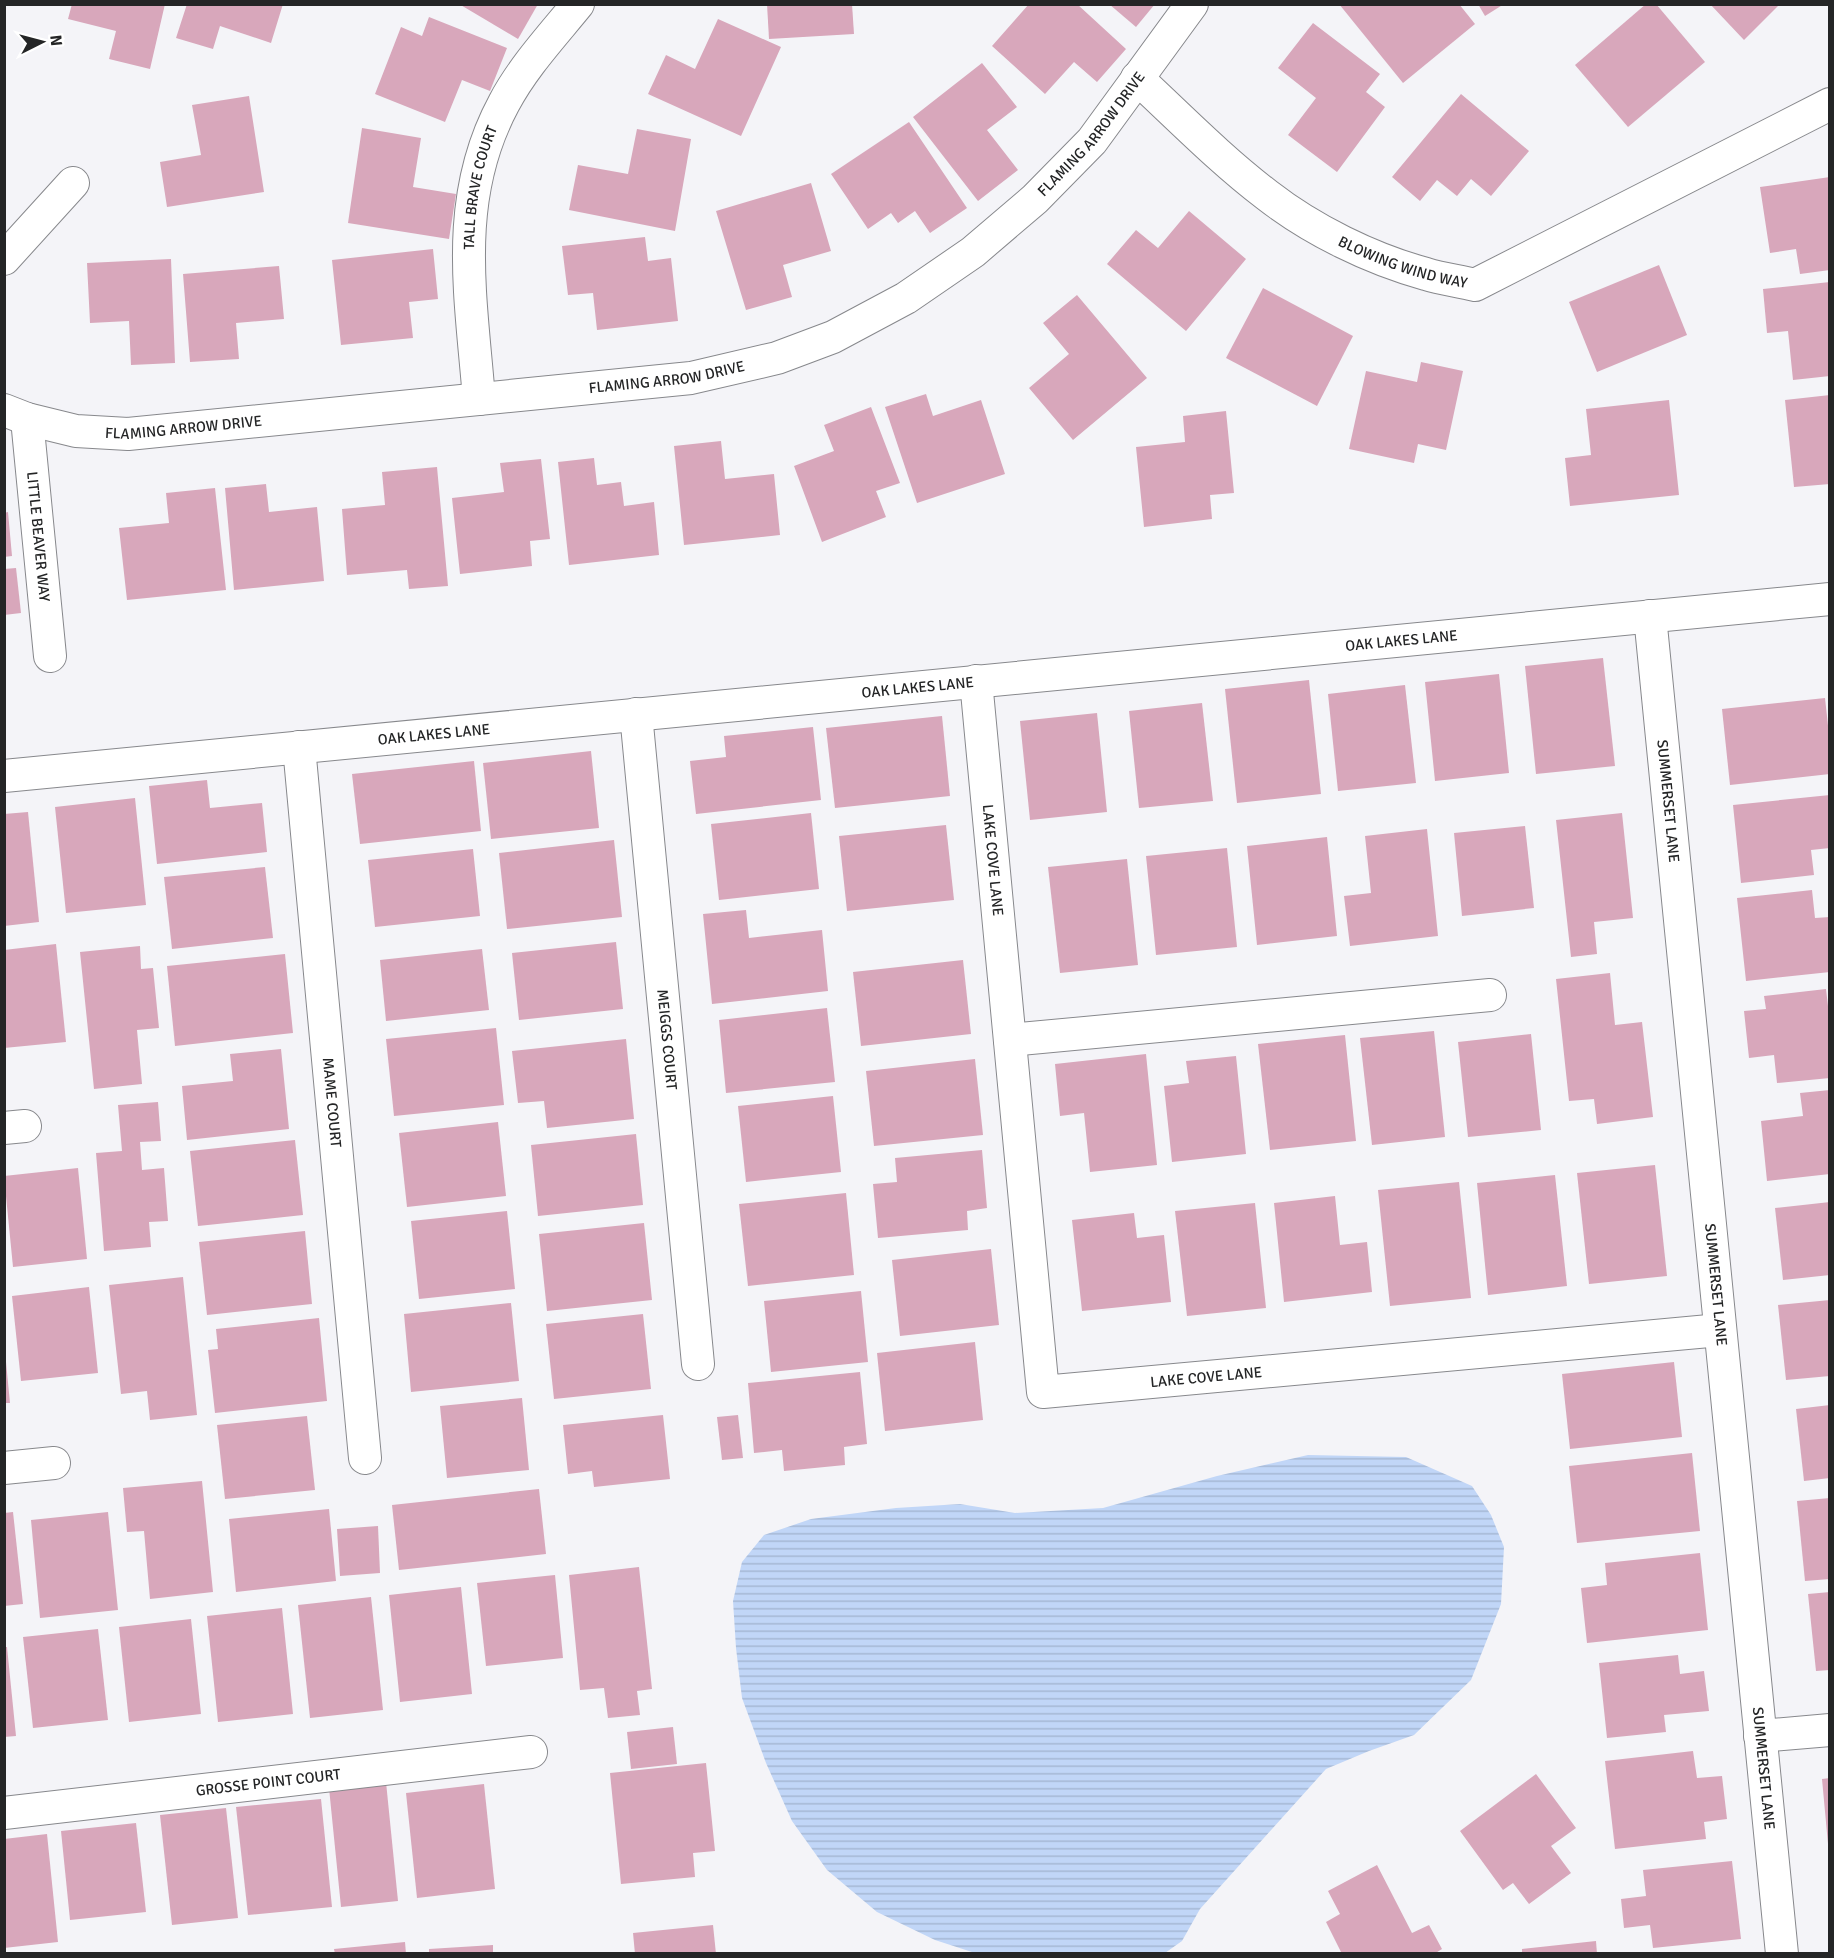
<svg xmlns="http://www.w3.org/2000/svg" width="1834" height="1958" viewBox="0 0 1834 1958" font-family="Signika,sans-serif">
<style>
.water{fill:url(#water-rules)}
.building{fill:#d8a7bb}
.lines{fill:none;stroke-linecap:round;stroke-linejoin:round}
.street-casing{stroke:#87888c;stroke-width:34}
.street{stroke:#fff;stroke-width:32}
.labels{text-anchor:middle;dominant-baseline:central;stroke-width:4.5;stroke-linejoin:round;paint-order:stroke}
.street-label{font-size:15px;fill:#242526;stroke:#fff}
</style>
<defs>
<pattern id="water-rules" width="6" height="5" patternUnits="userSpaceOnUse" patternTransform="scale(1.5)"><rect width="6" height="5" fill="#c1d6f7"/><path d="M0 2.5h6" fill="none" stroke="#a6b8d4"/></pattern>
</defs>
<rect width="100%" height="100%" fill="#f4f4f8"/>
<path class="water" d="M1308,1455L1406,1457L1472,1486L1491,1515L1504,1547L1501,1604L1471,1680L1414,1735L1369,1751L1326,1769L1200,1909L1182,1941L1165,1953H975L935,1940L877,1912L827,1870L792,1821L766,1763L742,1698L736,1648L733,1601L742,1562L764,1535L811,1519L896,1508L960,1504L1015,1513L1103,1508L1217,1476Z"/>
<g class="building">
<path d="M72,4H165L150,69L109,59L116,31L68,19Z"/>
<path d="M187,4H283L271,43L220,26L213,49L176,38Z"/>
<path d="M459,4H538L518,39Z"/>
<path d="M767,4H852L854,34L769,39Z"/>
<path d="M1029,4H1077L1126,49L1097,82L1074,62L1045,94L992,46Z"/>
<path d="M1109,4H1155L1136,27Z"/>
<path d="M1339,4H1459L1475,24L1403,83Z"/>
<path d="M1478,4H1504L1485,16Z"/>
<path d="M1646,4H1656L1705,62L1628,127L1575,65Z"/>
<path d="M1710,4H1780L1744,40Z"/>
<path d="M429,17L507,48L490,91L462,80L445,122L375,94L401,27L422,36Z"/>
<path d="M718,19L781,47L741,136L648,94L666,55L695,69Z"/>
<path d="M1313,23L1380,74L1366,92L1385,107L1337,172L1288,135L1316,98L1278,68Z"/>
<path d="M982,63L1017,107L987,130L1018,170L978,201L913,117Z"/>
<path d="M1461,94L1529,151L1491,196L1471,179L1457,196L1437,180L1420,201L1392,177Z"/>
<path d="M249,96L264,192L167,207L160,162L201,155L192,105Z"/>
<path d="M909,122L967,208L930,233L915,211L898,223L891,213L868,229L831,174Z"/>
<path d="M362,128L421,138L413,187L456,194L449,239L348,223Z"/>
<path d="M637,129L691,139L675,231L569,210L578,165L628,174Z"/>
<path d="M1830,177V270L1800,274L1796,249L1770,253L1760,187Z"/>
<path d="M811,183L831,251L783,265L792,297L746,310L716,211Z"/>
<path d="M1189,211L1246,259L1186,331L1107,264L1136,230L1158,248Z"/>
<path d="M645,237L648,261L671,258L678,321L597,330L593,293L568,295L562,246Z"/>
<path d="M433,249L438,299L409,302L413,338L341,345L332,260Z"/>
<path d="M171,259L175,363L131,365L129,321L90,323L87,263Z"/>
<path d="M1659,265L1687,335L1597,372L1569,302Z"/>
<path d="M279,266L284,319L236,323L239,359L190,362L183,274Z"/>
<path d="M1830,282V376L1793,380L1788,331L1767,333L1763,289Z"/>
<path d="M1263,288L1353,336L1317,406L1226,358Z"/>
<path d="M1077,295L1147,378L1073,440L1029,388L1069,354L1043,323Z"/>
<path d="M1421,362L1463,371L1446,450L1418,444L1414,463L1349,449L1366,371L1417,382Z"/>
<path d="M926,394L933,416L981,400L1005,474L917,503L885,407Z"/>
<path d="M1830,395V484L1794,487L1785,400Z"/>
<path d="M1669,400L1679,495L1570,506L1565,458L1591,455L1586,409Z"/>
<path d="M871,407L900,483L876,491L886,517L822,542L794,466L834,451L824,425Z"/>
<path d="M1226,411L1234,493L1210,495L1212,519L1144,527L1136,447L1185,442L1183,416Z"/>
<path d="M721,441L725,479L774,474L780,535L684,545L674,446Z"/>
<path d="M594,458L597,485L621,482L624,506L654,502L659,555L569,565L558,462Z"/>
<path d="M541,459L550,539L530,541L532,566L460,574L452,498L504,492L500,463Z"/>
<path d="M437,467L448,586L409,589L407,570L347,575L342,509L385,505L382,472Z"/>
<path d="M266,484L269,512L317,507L324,581L234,590L225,488Z"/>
<path d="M215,488L226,590L127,600L119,528L169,523L166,493Z"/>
<path d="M8,512L12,556L4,557V513Z"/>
<path d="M16,568L21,613L4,615V569Z"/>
<path d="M1603,658L1615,766L1536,774L1525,666Z"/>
<path d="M1499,674L1509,773L1435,781L1425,682Z"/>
<path d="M1309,680L1321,794L1237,803L1225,689Z"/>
<path d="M1405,685L1416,783L1338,791L1328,694Z"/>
<path d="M1825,698L1830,744V774L1730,785L1722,709Z"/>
<path d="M1202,703L1213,801L1139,808L1129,711Z"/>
<path d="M1097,713L1107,812L1030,820L1020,721Z"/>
<path d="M942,716L950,796L835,808L826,728Z"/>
<path d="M813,727L821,800L696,814L690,761L726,757L724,736Z"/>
<path d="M591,751L599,828L491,839L483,763Z"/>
<path d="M474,761L481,831L360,844L352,774Z"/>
<path d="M207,780L210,808L262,803L267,852L157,864L149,786Z"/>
<path d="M1830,795V848L1811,850L1814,875L1741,883L1733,805Z"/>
<path d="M135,798L146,905L66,913L55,807Z"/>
<path d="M28,812L39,922L4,926V814Z"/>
<path d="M811,813L819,889L719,900L711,824Z"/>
<path d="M1622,813L1633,918L1594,922L1597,954L1571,957L1556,820Z"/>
<path d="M946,825L954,900L847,911L839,836Z"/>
<path d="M1525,826L1534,908L1462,916L1454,833Z"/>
<path d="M1427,829L1438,936L1350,946L1344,896L1371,893L1365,836Z"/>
<path d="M1327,837L1337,936L1257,945L1247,846Z"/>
<path d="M614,840L622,917L507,929L499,853Z"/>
<path d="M1227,848L1237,947L1156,955L1146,856Z"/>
<path d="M473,849L480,916L375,927L368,860Z"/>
<path d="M1127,859L1138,965L1060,973L1048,867Z"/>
<path d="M265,867L273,938L172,949L164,877Z"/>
<path d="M1812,890L1815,918L1830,917V972L1746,981L1737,898Z"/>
<path d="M746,910L749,938L822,930L828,991L712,1004L703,914Z"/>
<path d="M616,942L623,1009L519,1020L512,953Z"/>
<path d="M56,944L66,1042L4,1048V950Z"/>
<path d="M140,946L141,969L153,968L159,1028L137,1030L142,1084L94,1089L80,952Z"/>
<path d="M482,949L489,1010L386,1021L380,960Z"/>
<path d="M285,954L293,1033L175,1046L167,966Z"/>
<path d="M963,960L971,1034L861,1046L853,972Z"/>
<path d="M1610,973L1615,1025L1642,1022L1653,1117L1597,1124L1594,1099L1569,1101L1556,979Z"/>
<path d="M1826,989L1828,1006L1830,1005V1078L1777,1083L1774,1055L1749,1058L1744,1011L1766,1009L1764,996Z"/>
<path d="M827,1008L835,1082L726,1093L719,1020Z"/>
<path d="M496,1028L504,1105L394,1116L386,1039Z"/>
<path d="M1434,1031L1445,1137L1372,1145L1360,1038Z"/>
<path d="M1531,1034L1541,1130L1468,1137L1458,1042Z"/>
<path d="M1345,1035L1356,1141L1270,1150L1258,1044Z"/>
<path d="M626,1039L634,1119L547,1128L544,1101L518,1103L512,1051Z"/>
<path d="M281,1049L289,1129L187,1140L182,1086L233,1081L230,1054Z"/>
<path d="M1146,1054L1157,1165L1090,1172L1084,1113L1060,1116L1055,1064Z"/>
<path d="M1236,1056L1246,1154L1172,1162L1164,1086L1189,1083L1186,1061Z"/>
<path d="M975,1059L983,1135L874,1146L866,1071Z"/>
<path d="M1830,1090V1174L1767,1181L1761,1121L1803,1116L1800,1093Z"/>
<path d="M833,1096L841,1172L746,1182L738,1106Z"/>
<path d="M158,1102L161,1141L140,1142L142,1170L164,1168L168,1221L149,1222L151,1247L104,1251L96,1153L122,1151L118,1105Z"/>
<path d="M498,1122L506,1196L407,1207L399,1133Z"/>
<path d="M636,1134L643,1205L538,1216L531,1145Z"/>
<path d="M295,1140L303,1215L198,1226L190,1151Z"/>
<path d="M982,1150L987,1208L967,1211L968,1230L878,1238L873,1184L897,1182L895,1158Z"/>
<path d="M1655,1165L1667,1276L1589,1284L1577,1173Z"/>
<path d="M78,1168L87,1259L13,1267L4,1176Z"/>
<path d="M1555,1175L1567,1286L1488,1295L1477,1183Z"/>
<path d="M1459,1182L1471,1298L1390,1306L1378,1190Z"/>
<path d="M846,1193L854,1275L748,1286L739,1204Z"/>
<path d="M1335,1196L1340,1245L1367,1242L1372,1292L1284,1302L1274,1203Z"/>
<path d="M1830,1202V1275L1783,1280L1775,1208Z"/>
<path d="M1255,1203L1266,1308L1187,1316L1175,1211Z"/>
<path d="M507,1211L515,1289L419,1299L411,1221Z"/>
<path d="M1134,1213L1137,1238L1164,1235L1171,1302L1082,1311L1072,1220Z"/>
<path d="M644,1223L652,1300L547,1311L539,1234Z"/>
<path d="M305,1231L312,1304L207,1315L199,1242Z"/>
<path d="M991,1249L999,1325L900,1336L892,1260Z"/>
<path d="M183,1277L197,1415L150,1420L147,1391L121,1394L109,1285Z"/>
<path d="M89,1287L98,1373L21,1381L12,1296Z"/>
<path d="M861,1291L868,1362L771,1372L764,1301Z"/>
<path d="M1830,1300V1376L1786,1380L1778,1305Z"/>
<path d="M511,1303L519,1381L411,1392L404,1314Z"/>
<path d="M643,1314L651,1389L554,1399L546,1324Z"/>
<path d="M319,1318L327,1401L215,1413L208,1350L218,1349L216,1329Z"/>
<path d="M975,1342L983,1420L885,1431L877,1353Z"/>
<path d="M4,1362H6L10,1403H4Z"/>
<path d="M1674,1362L1682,1437L1570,1449L1562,1374Z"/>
<path d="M860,1372L867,1444L844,1447L845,1465L784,1471L782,1450L754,1453L748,1383Z"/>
<path d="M522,1398L529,1470L447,1478L440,1406Z"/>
<path d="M1830,1405V1478L1804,1481L1796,1409Z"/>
<path d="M663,1415L670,1479L594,1487L592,1471L568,1474L563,1425Z"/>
<path d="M738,1415L743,1458L722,1460L717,1417Z"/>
<path d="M307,1416L315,1490L225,1499L217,1425Z"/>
<path d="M1692,1453L1700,1531L1577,1543L1569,1466Z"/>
<path d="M202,1481L213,1592L150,1599L144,1531L127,1532L123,1488Z"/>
<path d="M539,1489L546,1554L399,1570L392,1505Z"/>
<path d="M1830,1498V1579L1805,1581L1797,1501Z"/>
<path d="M329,1509L336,1581L236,1592L229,1519Z"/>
<path d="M13,1512L23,1604L4,1606V1513Z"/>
<path d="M108,1512L118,1610L40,1618L31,1520Z"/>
<path d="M378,1526L380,1573L340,1576L337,1529Z"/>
<path d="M1700,1553L1708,1630L1587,1643L1581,1588L1607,1585L1605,1563Z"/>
<path d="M639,1567L652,1689L637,1691L640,1715L608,1718L604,1688L580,1690L569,1575Z"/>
<path d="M555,1575L563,1658L486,1666L477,1583Z"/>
<path d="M461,1587L472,1694L400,1702L389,1595Z"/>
<path d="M1830,1592V1670L1816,1671L1808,1594Z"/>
<path d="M371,1597L383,1710L310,1718L298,1605Z"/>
<path d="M282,1608L293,1714L218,1722L207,1616Z"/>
<path d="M191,1619L201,1714L129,1722L119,1627Z"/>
<path d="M98,1629L108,1720L33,1728L23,1637Z"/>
<path d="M4,1647H7L16,1736L4,1737Z"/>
<path d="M1678,1655L1680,1674L1704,1671L1709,1711L1664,1715L1666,1732L1607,1738L1599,1663Z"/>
<path d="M673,1727L677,1764L631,1769L627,1732Z"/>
<path d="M1693,1751L1697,1778L1722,1776L1727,1819L1704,1822L1706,1839L1615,1849L1605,1761Z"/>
<path d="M706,1763L715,1851L693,1853L695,1877L621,1884L610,1773Z"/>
<path d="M1536,1774L1576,1828L1551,1846L1571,1873L1529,1904L1513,1883L1503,1890L1460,1831Z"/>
<path d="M1830,1778V1844H1828L1822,1779Z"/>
<path d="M386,1782L398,1901L341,1907L329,1788Z"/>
<path d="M484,1784L495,1889L417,1898L406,1793Z"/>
<path d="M321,1799L332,1907L248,1915L236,1807Z"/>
<path d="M226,1808L238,1918L172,1925L160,1815Z"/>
<path d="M136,1823L146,1912L70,1920L61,1831Z"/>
<path d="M47,1834L58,1942L4,1948V1839Z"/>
<path d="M1732,1861L1741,1939L1653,1948L1650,1925L1624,1928L1621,1899L1646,1896L1643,1870Z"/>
<path d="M1377,1865L1412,1933L1429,1925L1442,1949L1434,1954H1342L1326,1922L1340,1914L1328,1891Z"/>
<path d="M713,1925L716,1954H635L633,1933Z"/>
<path d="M1596,1941L1597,1954H1522V1949Z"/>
<path d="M405,1942L406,1954H335L334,1949Z"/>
<path d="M493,1945V1954H429V1949Z"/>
</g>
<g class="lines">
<defs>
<g id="street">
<path id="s1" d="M1137,78C1180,118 1221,160 1267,195C1312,230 1371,259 1426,274C1442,279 1459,281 1475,285L1830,104"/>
<path d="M4,259L73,183"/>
<path id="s2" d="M479,399C471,296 452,199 504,103C523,67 552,36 578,4"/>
<path id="s3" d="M4,410L27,419L76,431L128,434L691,378L777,358L833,337L906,298L973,252L1035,199L1092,141L1192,4"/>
<path id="s4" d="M27,419L50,656"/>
<path id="s5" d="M1650,616L1782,1954"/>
<path id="s6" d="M976,681L1043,1392L1720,1330"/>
<path id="s7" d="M636,714L698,1364"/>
<path id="s8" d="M299,747L365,1458"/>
<path id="s9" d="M4,776L1830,599"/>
<path d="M1010,1040L1490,995"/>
<path d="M4,1128L25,1126"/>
<path d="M4,1468L54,1463"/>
<path d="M1760,1736L1830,1730"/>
<path id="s10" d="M4,1813L531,1752"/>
</g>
</defs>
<use href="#street" class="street-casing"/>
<use href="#street" class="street"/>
</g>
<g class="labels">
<g class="street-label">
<text stroke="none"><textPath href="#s3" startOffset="1173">FLAMING ARROW DRIVE</textPath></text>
<text stroke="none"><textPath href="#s2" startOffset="213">TALL BRAVE COURT</textPath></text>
<text stroke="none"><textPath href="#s1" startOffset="328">BLOWING WIND WAY</textPath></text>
<text stroke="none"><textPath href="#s3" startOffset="669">FLAMING ARROW DRIVE</textPath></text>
<text stroke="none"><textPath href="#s3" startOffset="183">FLAMING ARROW DRIVE</textPath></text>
<text stroke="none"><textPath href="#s4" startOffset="118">LITTLE BEAVER WAY</textPath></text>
<text stroke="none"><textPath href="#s9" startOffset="1404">OAK LAKES LANE</textPath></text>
<text stroke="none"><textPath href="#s9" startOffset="918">OAK LAKES LANE</textPath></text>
<text stroke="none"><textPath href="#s9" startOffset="432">OAK LAKES LANE</textPath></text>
<text stroke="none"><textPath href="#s5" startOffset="186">SUMMERSET LANE</textPath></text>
<text stroke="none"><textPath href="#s6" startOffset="180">LAKE COVE LANE</textPath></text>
<text stroke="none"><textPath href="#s7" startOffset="327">MEIGGS COURT</textPath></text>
<text stroke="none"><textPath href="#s8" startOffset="357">MAME COURT</textPath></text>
<text stroke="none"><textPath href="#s5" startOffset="672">SUMMERSET LANE</textPath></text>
<text stroke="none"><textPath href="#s6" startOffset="878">LAKE COVE LANE</textPath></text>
<text stroke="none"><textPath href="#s5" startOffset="1158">SUMMERSET LANE</textPath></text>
<text stroke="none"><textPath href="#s10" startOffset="266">GROSSE POINT COURT</textPath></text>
</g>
</g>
<rect width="1834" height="1958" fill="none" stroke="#242526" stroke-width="12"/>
<g transform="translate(42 42) rotate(84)" stroke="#ffffff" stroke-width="4.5" paint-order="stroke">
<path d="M0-4.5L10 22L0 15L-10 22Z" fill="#242526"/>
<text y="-9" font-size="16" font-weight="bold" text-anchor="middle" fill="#242526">N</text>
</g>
</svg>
